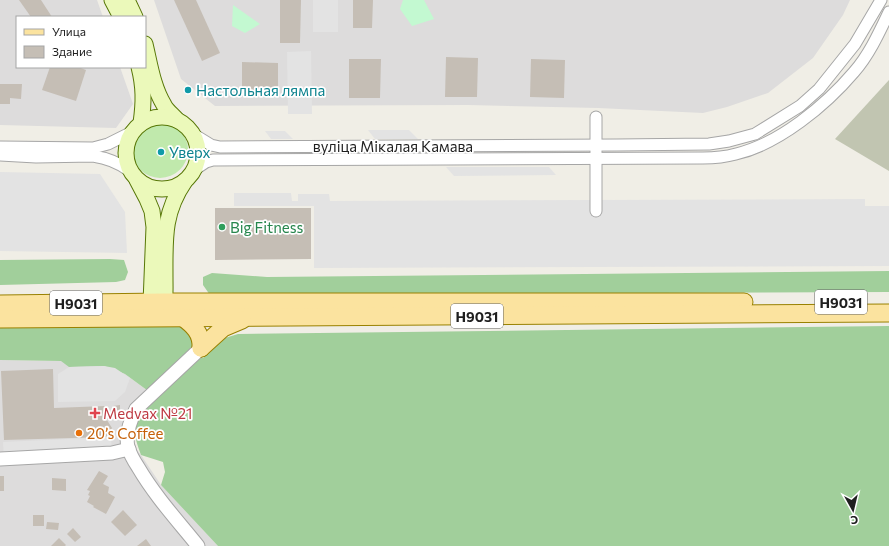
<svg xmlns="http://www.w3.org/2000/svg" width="889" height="546" viewBox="0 0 889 546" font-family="Commissioner,sans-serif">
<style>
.residential{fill:#dddcdc}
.construction{fill:#c1c5b1}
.grass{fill:#c0e9ac}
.forest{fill:#a1cf9b}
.park{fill:#c3f9d1}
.parking{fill:#e3e3e3}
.building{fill:#c5beb5}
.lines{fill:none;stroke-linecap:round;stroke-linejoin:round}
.minor-casing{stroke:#a6a6a6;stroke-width:13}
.tertiary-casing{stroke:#a6a6a6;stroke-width:15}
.secondary-casing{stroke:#577706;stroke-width:17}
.primary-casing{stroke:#998101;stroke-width:19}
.minor{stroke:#fff;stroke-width:11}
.tertiary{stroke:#fff;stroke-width:13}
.secondary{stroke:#ebf9ba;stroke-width:15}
.primary{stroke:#fbe39f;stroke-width:17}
.culture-dot{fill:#0f9aa8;stroke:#fff;stroke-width:1.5}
.leisure-dot{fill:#2e9e5b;stroke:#fff;stroke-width:1.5}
.health-dot{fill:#e0444e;stroke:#fff;stroke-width:1.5}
.food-dot{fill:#e8710a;stroke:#fff;stroke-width:1.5}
.labels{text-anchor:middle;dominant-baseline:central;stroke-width:3.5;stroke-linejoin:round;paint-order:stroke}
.shield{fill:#fff;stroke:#626262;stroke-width:1}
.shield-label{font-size:14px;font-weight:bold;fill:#1f1f1f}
.culture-label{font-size:15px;fill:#0d838f;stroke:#fff;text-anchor:start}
.street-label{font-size:15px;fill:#1f1f1f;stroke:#fff}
.leisure-label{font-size:15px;fill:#27864d;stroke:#fff;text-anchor:start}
.health-label{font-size:15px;fill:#be3a42;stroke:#fff;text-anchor:start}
.food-label{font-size:15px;fill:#c56008;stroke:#fff;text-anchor:start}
</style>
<rect width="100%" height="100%" fill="#f0eee6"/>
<g class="residential">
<path d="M0,0H97L103,17H17V67H120L133,104L116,128L0,125Z"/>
<path d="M154,0H850L843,15L813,58L768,93L727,107L703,113L598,108L468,105L215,106L181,79Z"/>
<path d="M0,360L61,361L104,366L125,374L148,391L123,432L141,455L161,485L218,546H0Z"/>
</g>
<path class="construction" d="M889,80V171L835,139Z"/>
<circle class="grass" cx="160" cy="150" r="28"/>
<g class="forest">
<path d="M110,259L124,260L128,272L125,280L116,282L0,285V260Z"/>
<path d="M889,271V292L210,295L203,285V277L212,273L267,277Z"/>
<path d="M180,321L192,333L193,349L203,358L225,338L238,334L889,326V546H218L161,485L165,472L163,462L141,455C129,423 134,420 155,396L125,374L104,366L69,367L61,361L0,360V326Z"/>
</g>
<g class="park">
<path d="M403,0H424L434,19L412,26L400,9Z"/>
<path d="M233,5L260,24L245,33L232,26Z"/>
</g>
<g class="parking">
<rect x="313" y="0" width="25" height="32"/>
<path d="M311,51L312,114H288L287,52Z"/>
<path d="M368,130H409L418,139H375Z"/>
<path d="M265,131H285L293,139H271Z"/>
<path d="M446,167H549L556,175L454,176Z"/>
<path d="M0,172L100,174L125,212L127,253L0,251Z"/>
<path d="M234,193H291L292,201H298V194H329L330,201L865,199V206H889V266L314,268V206H234Z"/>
<path d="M104,366L115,368L130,378L125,392L115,401L58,402V374L69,367Z"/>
<path d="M111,437L112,453L4,459L3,442Z"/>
</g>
<g class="building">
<path d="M19,0H41L52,17H31Z"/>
<path d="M174,0H196L220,53L202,61Z"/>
<path d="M280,0H301L300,43H280Z"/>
<path d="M353,0H373L372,28H353Z"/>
<path d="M446,57L478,58L477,97H445Z"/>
<path d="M349,59H381L380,98H349Z"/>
<path d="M531,59L565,60L564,98L530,97Z"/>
<path d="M242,62L278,63V93H242Z"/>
<path d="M50,67H78L86,70L76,101L42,90Z"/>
<path d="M0,84H22L21,99L10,98V104H0Z"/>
<path d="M215,208H311V259L215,260Z"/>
<path d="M53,369L54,408L105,406V417L112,428L106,437L4,440L1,371Z"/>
<path d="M120,405V410H113V406Z"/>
<path d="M99,471L108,476L103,484L109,487L108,493L115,497L106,514L93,507L94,506L87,502L90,496L88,495L90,491L87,490Z"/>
<rect x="0" y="476" width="4" height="15"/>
<path d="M52,478L66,479V491L52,490Z"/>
<path d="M123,510L137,525L125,536L111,522Z"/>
<rect x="33" y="515" width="11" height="11"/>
<path d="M47,522L59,523L58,530L46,529Z"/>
<path d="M73,528L81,537L75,542L67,534Z"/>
<path d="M59,538L66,545L65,546H51Z"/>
<path d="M146,539L151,546H137Z"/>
</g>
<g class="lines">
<defs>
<g id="minor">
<path d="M596,117V211"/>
<path d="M193,134L211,145L220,147L617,145L709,144L729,141L755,134L800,106L819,89L855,44L881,0"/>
<path d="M0,147L93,148L108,144L132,132"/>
<path d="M0,155L36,157L93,156C107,158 118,162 130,171"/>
<path d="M194,170L206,162L213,160L703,158C714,158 725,157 736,154C779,144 826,105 854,72C869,55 879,33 889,12"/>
</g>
<g id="tertiary">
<path d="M0,459L112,453L129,449"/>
<path d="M198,546C177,520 155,496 138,467C134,461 130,454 128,447C125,434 130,421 136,409L201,348"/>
</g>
<g id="secondary">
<path d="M112,0L121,17"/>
<path d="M127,0L135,17"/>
<path d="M145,44C150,65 153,87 164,105C167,111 173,115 177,120"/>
<path d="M139,67C144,87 144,102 141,123"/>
<circle cx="162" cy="153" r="36"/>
<path d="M137,180L147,199L152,211L154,227L151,303L156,311"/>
<path d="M161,314C166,299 165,292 165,277C165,239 163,213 185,181"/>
</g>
<g id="primary">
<path d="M0,304L165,302H744"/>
<path d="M182,317C193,325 202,333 201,348"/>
<path d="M0,319L889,313"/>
<path d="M201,348L223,328L242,320"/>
</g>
</defs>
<use href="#minor" class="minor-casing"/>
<use href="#tertiary" class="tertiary-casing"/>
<use href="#secondary" class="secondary-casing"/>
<use href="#primary" class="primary-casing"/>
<use href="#minor" class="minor"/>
<use href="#tertiary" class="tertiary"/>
<use href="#secondary" class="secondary"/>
<use href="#primary" class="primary"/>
</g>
<g class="culture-dot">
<circle cx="188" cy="90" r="4"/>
<circle cx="161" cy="152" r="4"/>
</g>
<circle class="leisure-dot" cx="222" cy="227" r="4"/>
<path class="health-dot" d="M93 407h4v4h4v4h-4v4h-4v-4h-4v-4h4z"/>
<circle class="food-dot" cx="79" cy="433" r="4"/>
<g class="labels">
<g class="shield">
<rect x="815" y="290" width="52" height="24" rx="3"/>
<rect x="50" y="291" width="52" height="24" rx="3"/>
<rect x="451" y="304" width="52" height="24" rx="3"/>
</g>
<g class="shield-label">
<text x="841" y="302">Н9031</text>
<text x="76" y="303">Н9031</text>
<text x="477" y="316">Н9031</text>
</g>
<g class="culture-label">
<text x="196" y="90">Настольная лямпа</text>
<text x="169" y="152">Уверх</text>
</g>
<g class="street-label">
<text x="393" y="146">вуліца Мікалая Камава</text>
</g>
<g class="leisure-label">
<text x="230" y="227">Big Fitness</text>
</g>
<g class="health-label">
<text x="103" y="413">Medvax №21</text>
</g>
<g class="food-label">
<text x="87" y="433">20’s Coffee</text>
</g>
</g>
<rect x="16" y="16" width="130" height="52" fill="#ffffff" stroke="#a5a5a5"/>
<rect x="24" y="29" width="20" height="6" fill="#fbe39f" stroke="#a5a5a5"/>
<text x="52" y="36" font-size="12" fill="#1f1f1f">Улица</text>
<rect x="24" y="46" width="20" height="12" fill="#c5beb5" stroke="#a5a5a5"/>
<text x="52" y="56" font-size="12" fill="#1f1f1f">Здание</text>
<g transform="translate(853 510) rotate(172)" stroke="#ffffff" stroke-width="3" paint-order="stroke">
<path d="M0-3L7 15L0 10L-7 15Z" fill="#1f1f1f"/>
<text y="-6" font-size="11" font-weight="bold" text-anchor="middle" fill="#1f1f1f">С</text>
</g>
</svg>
